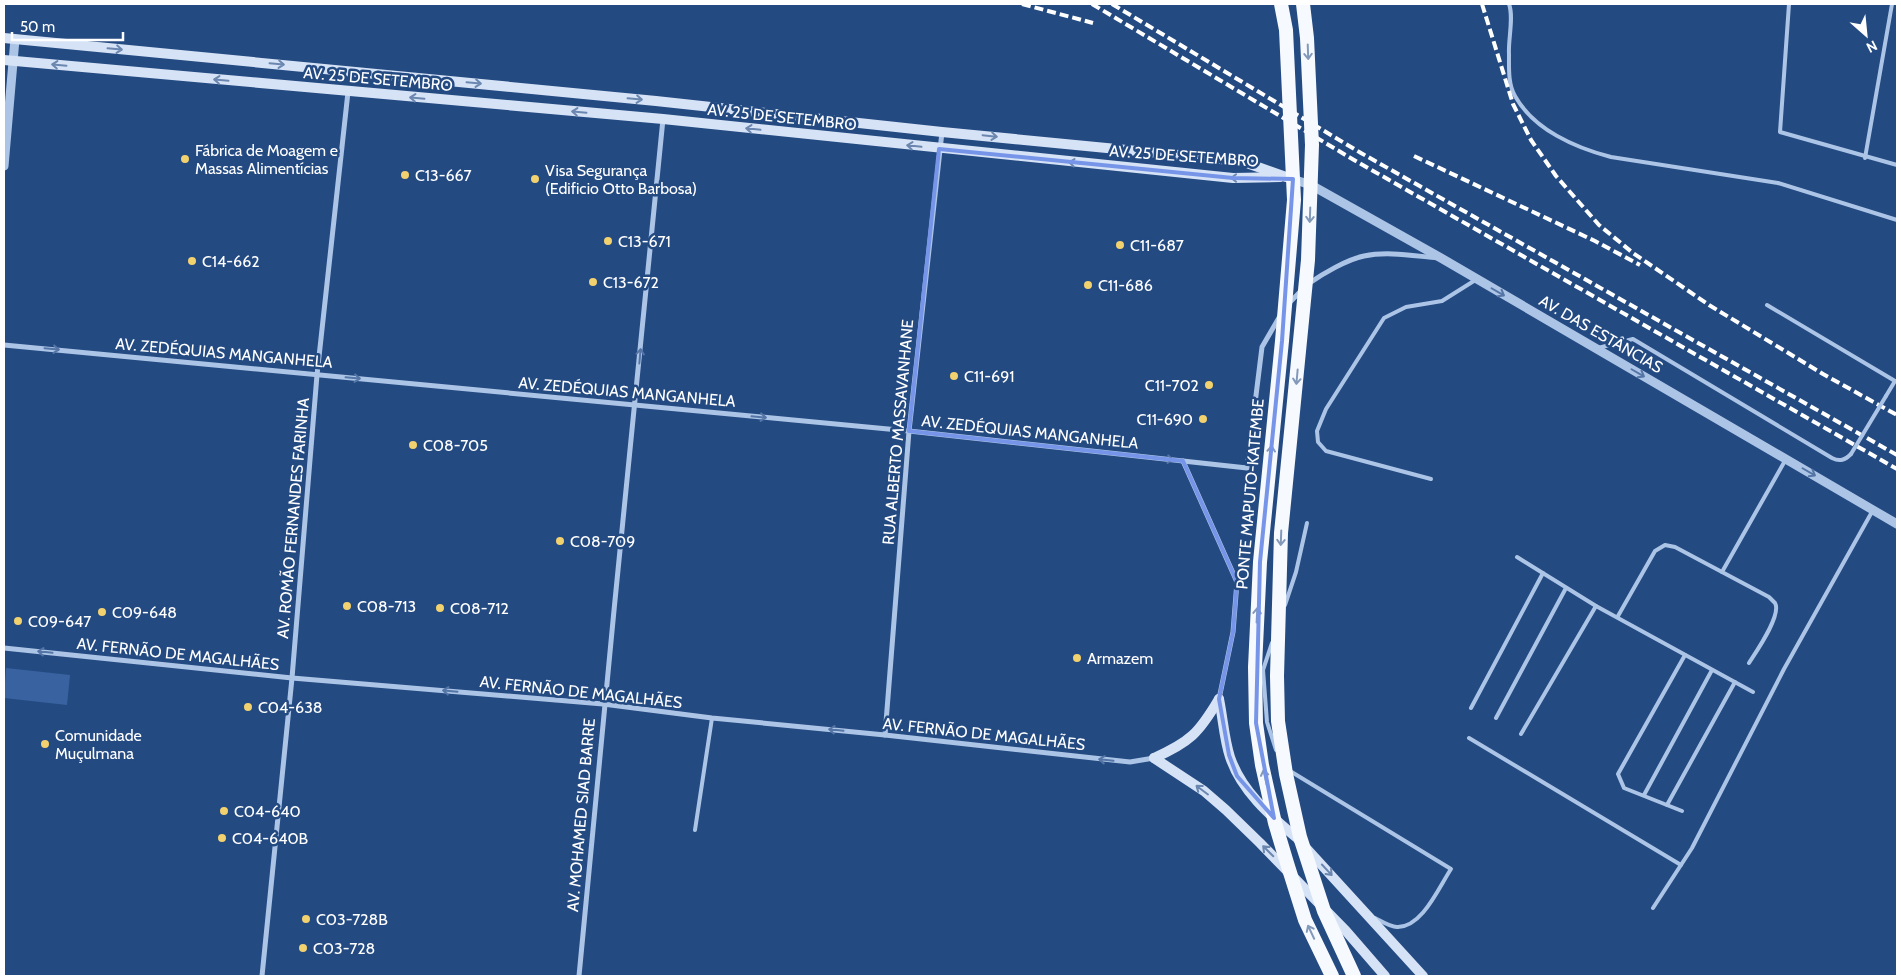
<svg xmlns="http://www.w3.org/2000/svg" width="1901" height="980" viewBox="0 0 1901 980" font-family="Cabin,sans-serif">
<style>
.green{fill:#3863a0}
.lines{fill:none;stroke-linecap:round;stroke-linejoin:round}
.service{stroke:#acc5e7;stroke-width:4}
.minor{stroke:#acc5e7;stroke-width:5}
.tertiary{stroke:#acc5e7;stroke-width:9}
.secondary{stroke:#d6e3f6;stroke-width:10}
.rail{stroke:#fff;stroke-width:4;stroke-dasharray:9 4;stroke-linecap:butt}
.service-bridge{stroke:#acc5e7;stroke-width:4}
.trunk-bridge{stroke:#f6f9fe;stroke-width:14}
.oneway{stroke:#6b87b0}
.oneway2{stroke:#8299ba}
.oneway3{stroke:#5475a5}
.marked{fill:none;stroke:#7795e8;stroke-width:4;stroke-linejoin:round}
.poi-dot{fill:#f2d16f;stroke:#244a82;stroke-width:2}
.labels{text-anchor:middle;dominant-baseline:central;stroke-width:5;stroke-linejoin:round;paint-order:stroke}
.street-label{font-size:16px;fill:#fff;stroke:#244a82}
.poi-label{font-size:16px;fill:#fff;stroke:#244a82;text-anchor:start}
</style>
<rect width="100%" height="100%" fill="#244a82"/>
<path class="green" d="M6,668L70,675L67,705L4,698Z"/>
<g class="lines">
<g class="service">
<path d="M1509,4C1514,17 1508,40 1509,54C1509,68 1508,84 1515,96C1534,130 1576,148 1611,157L1778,183L1897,220"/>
<path d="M1789,4L1780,132L1897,165"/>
<path d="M1865,158L1892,4"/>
<path d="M1767,305L1895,381L1886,396"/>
<path d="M1598,348L1633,339L1832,458C1840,462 1845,460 1851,454"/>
<path d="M1431,479L1326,451L1318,442L1317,431L1326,409L1384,318L1406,307L1442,301L1477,279"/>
<path d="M1517,557L1596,606L1753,692"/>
<path d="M1722,572L1786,459"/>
<path d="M1285,605L1296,572L1307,523"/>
<path d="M1618,616L1655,551L1665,545L1675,547L1769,597C1771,599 1773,601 1775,603C1782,615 1756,652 1749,663"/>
<path d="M1272,643L1263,670L1267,722L1276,750"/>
<path d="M1471,708L1543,573"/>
<path d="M1496,718L1566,588"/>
<path d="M1521,734L1596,606"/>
<path d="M1469,738L1681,865"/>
<path d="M1290,771L1451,869C1439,887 1422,928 1397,927C1390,927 1381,921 1375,918"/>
<path d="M1644,795L1712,670"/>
<path d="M1667,805L1735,682"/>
<path d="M1682,811L1624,788L1618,774L1685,655"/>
<path d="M695,830L712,718"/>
<path d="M1653,908L1692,848L1784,669L1873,510"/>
</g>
<g class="minor">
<path d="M1308,284C1322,274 1348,259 1364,256C1388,251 1414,256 1438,258"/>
<path d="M1289,303L1302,290"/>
<path d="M4,345L909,431L1247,468L1262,347L1280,316"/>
<path d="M1183,461L1237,582L1233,632L1219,699"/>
<path d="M4,648L292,678L603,704L712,718L885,735L1130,762L1154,758"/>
<path d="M885,735L909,431L942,132"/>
<path d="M262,976L292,678L317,375L348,92"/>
<path d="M579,976C605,690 635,405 663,119"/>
</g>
<g class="tertiary">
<path d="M4,166L15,39"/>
<path d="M1289,178L1311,185L1441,258L1897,524"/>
</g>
<g class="secondary">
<path d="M4,38L656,101L942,132L1241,161L1286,177"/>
<path d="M4,60L663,119L1233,178L1280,177"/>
<path d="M1219,699C1223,718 1224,739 1230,757C1241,790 1269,815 1296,837L1423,976"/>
<path d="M1154,758L1204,791L1226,810L1260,843L1346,931L1385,976"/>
<path d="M1154,758C1190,742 1199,733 1219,699"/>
</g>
<g class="rail">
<path d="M1022,4L1093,23"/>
<path d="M1092,4L1354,160L1897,469"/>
<path d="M1112,4L1361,153L1897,455"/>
<path d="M1482,4L1513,104L1531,140L1556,176L1599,225L1633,253L1709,305L1823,374L1897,415"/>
<path d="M1414,156L1595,241L1640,265"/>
</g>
<path class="service-bridge" d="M1851,454L1886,396"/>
<g class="trunk-bridge">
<path d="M1281,4L1286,30L1294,200L1282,341L1260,562L1255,667L1256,723L1262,765L1275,823L1287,863L1305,920L1332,976"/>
<path d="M1303,4L1307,38L1312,145L1308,260L1281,533L1277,676L1278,721L1286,774L1300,837L1324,911L1354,976"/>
</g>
</g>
<defs><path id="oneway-shaft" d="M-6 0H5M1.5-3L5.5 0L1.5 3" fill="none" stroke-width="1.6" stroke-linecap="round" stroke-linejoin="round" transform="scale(1.25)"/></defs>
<g class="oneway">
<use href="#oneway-shaft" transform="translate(115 49) rotate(5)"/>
<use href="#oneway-shaft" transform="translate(277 64) rotate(5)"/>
<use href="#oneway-shaft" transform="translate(59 65) rotate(-175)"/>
<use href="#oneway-shaft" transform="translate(221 80) rotate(-175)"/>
<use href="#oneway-shaft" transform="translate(474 83) rotate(5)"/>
<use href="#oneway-shaft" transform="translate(417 98) rotate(-175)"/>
<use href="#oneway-shaft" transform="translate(635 99) rotate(5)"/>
<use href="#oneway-shaft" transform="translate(579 112) rotate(-175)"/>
<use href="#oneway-shaft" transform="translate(753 129) rotate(-174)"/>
<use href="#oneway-shaft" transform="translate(990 136) rotate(6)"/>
<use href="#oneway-shaft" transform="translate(914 146) rotate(-174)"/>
<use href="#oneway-shaft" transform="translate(1076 163) rotate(-174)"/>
<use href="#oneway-shaft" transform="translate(1238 178) rotate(-180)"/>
<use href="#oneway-shaft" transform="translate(1202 790) rotate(-143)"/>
<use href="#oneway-shaft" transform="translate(1268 851) rotate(-135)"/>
<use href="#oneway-shaft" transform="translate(1327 870) rotate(47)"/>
</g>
<g class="oneway2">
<use href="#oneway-shaft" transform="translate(1308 52) rotate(88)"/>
<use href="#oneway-shaft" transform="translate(1310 215) rotate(92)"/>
<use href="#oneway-shaft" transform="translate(1297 377) rotate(95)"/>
<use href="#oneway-shaft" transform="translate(1271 453) rotate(-84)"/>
<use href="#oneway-shaft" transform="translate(1281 538) rotate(92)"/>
<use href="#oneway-shaft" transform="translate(1257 615) rotate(-87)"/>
<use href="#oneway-shaft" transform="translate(1265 777) rotate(-102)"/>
<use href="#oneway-shaft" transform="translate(1311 932) rotate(-115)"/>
</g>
<g class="oneway3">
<use href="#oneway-shaft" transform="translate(1498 292) rotate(30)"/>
<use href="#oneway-shaft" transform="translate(52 349) rotate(5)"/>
<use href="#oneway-shaft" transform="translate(640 356) rotate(-85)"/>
<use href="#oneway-shaft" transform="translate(1638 373) rotate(30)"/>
<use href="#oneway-shaft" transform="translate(353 378) rotate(5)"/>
<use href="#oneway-shaft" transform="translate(759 417) rotate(5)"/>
<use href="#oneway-shaft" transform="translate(1166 459) rotate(6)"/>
<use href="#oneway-shaft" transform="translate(1809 472) rotate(30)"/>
<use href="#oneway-shaft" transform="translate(45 652) rotate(-174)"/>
<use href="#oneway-shaft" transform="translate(450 691) rotate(-175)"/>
<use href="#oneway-shaft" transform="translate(836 730) rotate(-174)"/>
<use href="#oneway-shaft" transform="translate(1106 760) rotate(-174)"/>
</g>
<path class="marked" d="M939,149L1233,178L1293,179L1282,341L1260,562L1256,723L1274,818L1237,776L1229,755L1219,699L1233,632L1237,582L1183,461L909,431Z"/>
<g class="poi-dot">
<circle cx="185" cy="159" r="5"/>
<circle cx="405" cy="175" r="5"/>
<circle cx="535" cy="179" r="5"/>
<circle cx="608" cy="241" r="5"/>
<circle cx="1120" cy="245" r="5"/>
<circle cx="192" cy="261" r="5"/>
<circle cx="593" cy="282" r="5"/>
<circle cx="1088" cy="285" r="5"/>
<circle cx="954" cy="376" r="5"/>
<circle cx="1209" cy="385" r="5"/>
<circle cx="1203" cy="419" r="5"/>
<circle cx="413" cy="445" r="5"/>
<circle cx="560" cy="541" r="5"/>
<circle cx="347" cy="606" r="5"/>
<circle cx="440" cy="608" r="5"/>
<circle cx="102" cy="612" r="5"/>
<circle cx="18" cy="621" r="5"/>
<circle cx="1077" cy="658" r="5"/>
<circle cx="248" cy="707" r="5"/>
<circle cx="45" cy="744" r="5"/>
<circle cx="224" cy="811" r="5"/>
<circle cx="222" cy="838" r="5"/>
<circle cx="306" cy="919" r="5"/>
<circle cx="303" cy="948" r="5"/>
</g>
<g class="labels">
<g class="street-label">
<text transform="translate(378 79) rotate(5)">AV. 25 DE SETEMBRO</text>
<text transform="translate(782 117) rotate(6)">AV. 25 DE SETEMBRO</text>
<text transform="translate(1184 156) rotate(4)">AV. 25 DE SETEMBRO</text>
<text transform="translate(1601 334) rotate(30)">AV. DAS ESTÂNCIAS</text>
<text transform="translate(224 353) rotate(5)">AV. ZEDÉQUIAS MANGANHELA</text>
<text transform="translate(627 392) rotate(5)">AV. ZEDÉQUIAS MANGANHELA</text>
<text transform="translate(898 432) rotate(-85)">RUA ALBERTO MASSAVANHANE</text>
<text transform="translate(1030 432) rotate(6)">AV. ZEDÉQUIAS MANGANHELA</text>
<text transform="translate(1250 494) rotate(-85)">PONTE MAPUTO-KATEMBE</text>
<text transform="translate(293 518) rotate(-85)">AV. ROMÃO FERNANDES FARINHA</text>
<text transform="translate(178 654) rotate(6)">AV. FERNÃO DE MAGALHÃES</text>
<text transform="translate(581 692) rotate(6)">AV. FERNÃO DE MAGALHÃES</text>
<text transform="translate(984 734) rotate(6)">AV. FERNÃO DE MAGALHÃES</text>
<text transform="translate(581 815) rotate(-85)">AV. MOHAMED SIAD BARRE</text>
</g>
<g class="poi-label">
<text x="195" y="150">Fábrica de Moagem e<tspan x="195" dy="18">Massas Alimentícias</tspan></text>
<text x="545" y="170">Visa Segurança<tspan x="545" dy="18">(Edificio Otto Barbosa)</tspan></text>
<text x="415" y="175">C13-667</text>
<text x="618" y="241">C13-671</text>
<text x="1130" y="245">C11-687</text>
<text x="202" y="261">C14-662</text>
<text x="603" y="282">C13-672</text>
<text x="1098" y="285">C11-686</text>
<text x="964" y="376">C11-691</text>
<text x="1199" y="385" text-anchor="end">C11-702</text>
<text x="1193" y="419" text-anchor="end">C11-690</text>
<text x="423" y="445">C08-705</text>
<text x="570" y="541">C08-709</text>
<text x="357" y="606">C08-713</text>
<text x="450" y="608">C08-712</text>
<text x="112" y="612">C09-648</text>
<text x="28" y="621">C09-647</text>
<text x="1087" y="658">Armazem</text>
<text x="258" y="707">C04-638</text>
<text x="55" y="735">Comunidade<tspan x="55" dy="18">Muçulmana</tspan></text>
<text x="234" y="811">C04-640</text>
<text x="232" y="838">C04-640B</text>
<text x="316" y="919">C03-728B</text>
<text x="313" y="948">C03-728</text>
</g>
</g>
<rect width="1901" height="980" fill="none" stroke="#ffffff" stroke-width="10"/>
<g transform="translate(1866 35) rotate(153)" stroke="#244a82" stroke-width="4" paint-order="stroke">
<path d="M0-4L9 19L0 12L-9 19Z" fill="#ffffff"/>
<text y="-8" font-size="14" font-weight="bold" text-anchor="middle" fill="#ffffff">N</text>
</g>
<path d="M12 32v8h111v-8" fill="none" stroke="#ffffff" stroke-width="2.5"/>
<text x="20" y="32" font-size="15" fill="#ffffff" stroke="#244a82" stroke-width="4" paint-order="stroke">50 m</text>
</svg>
